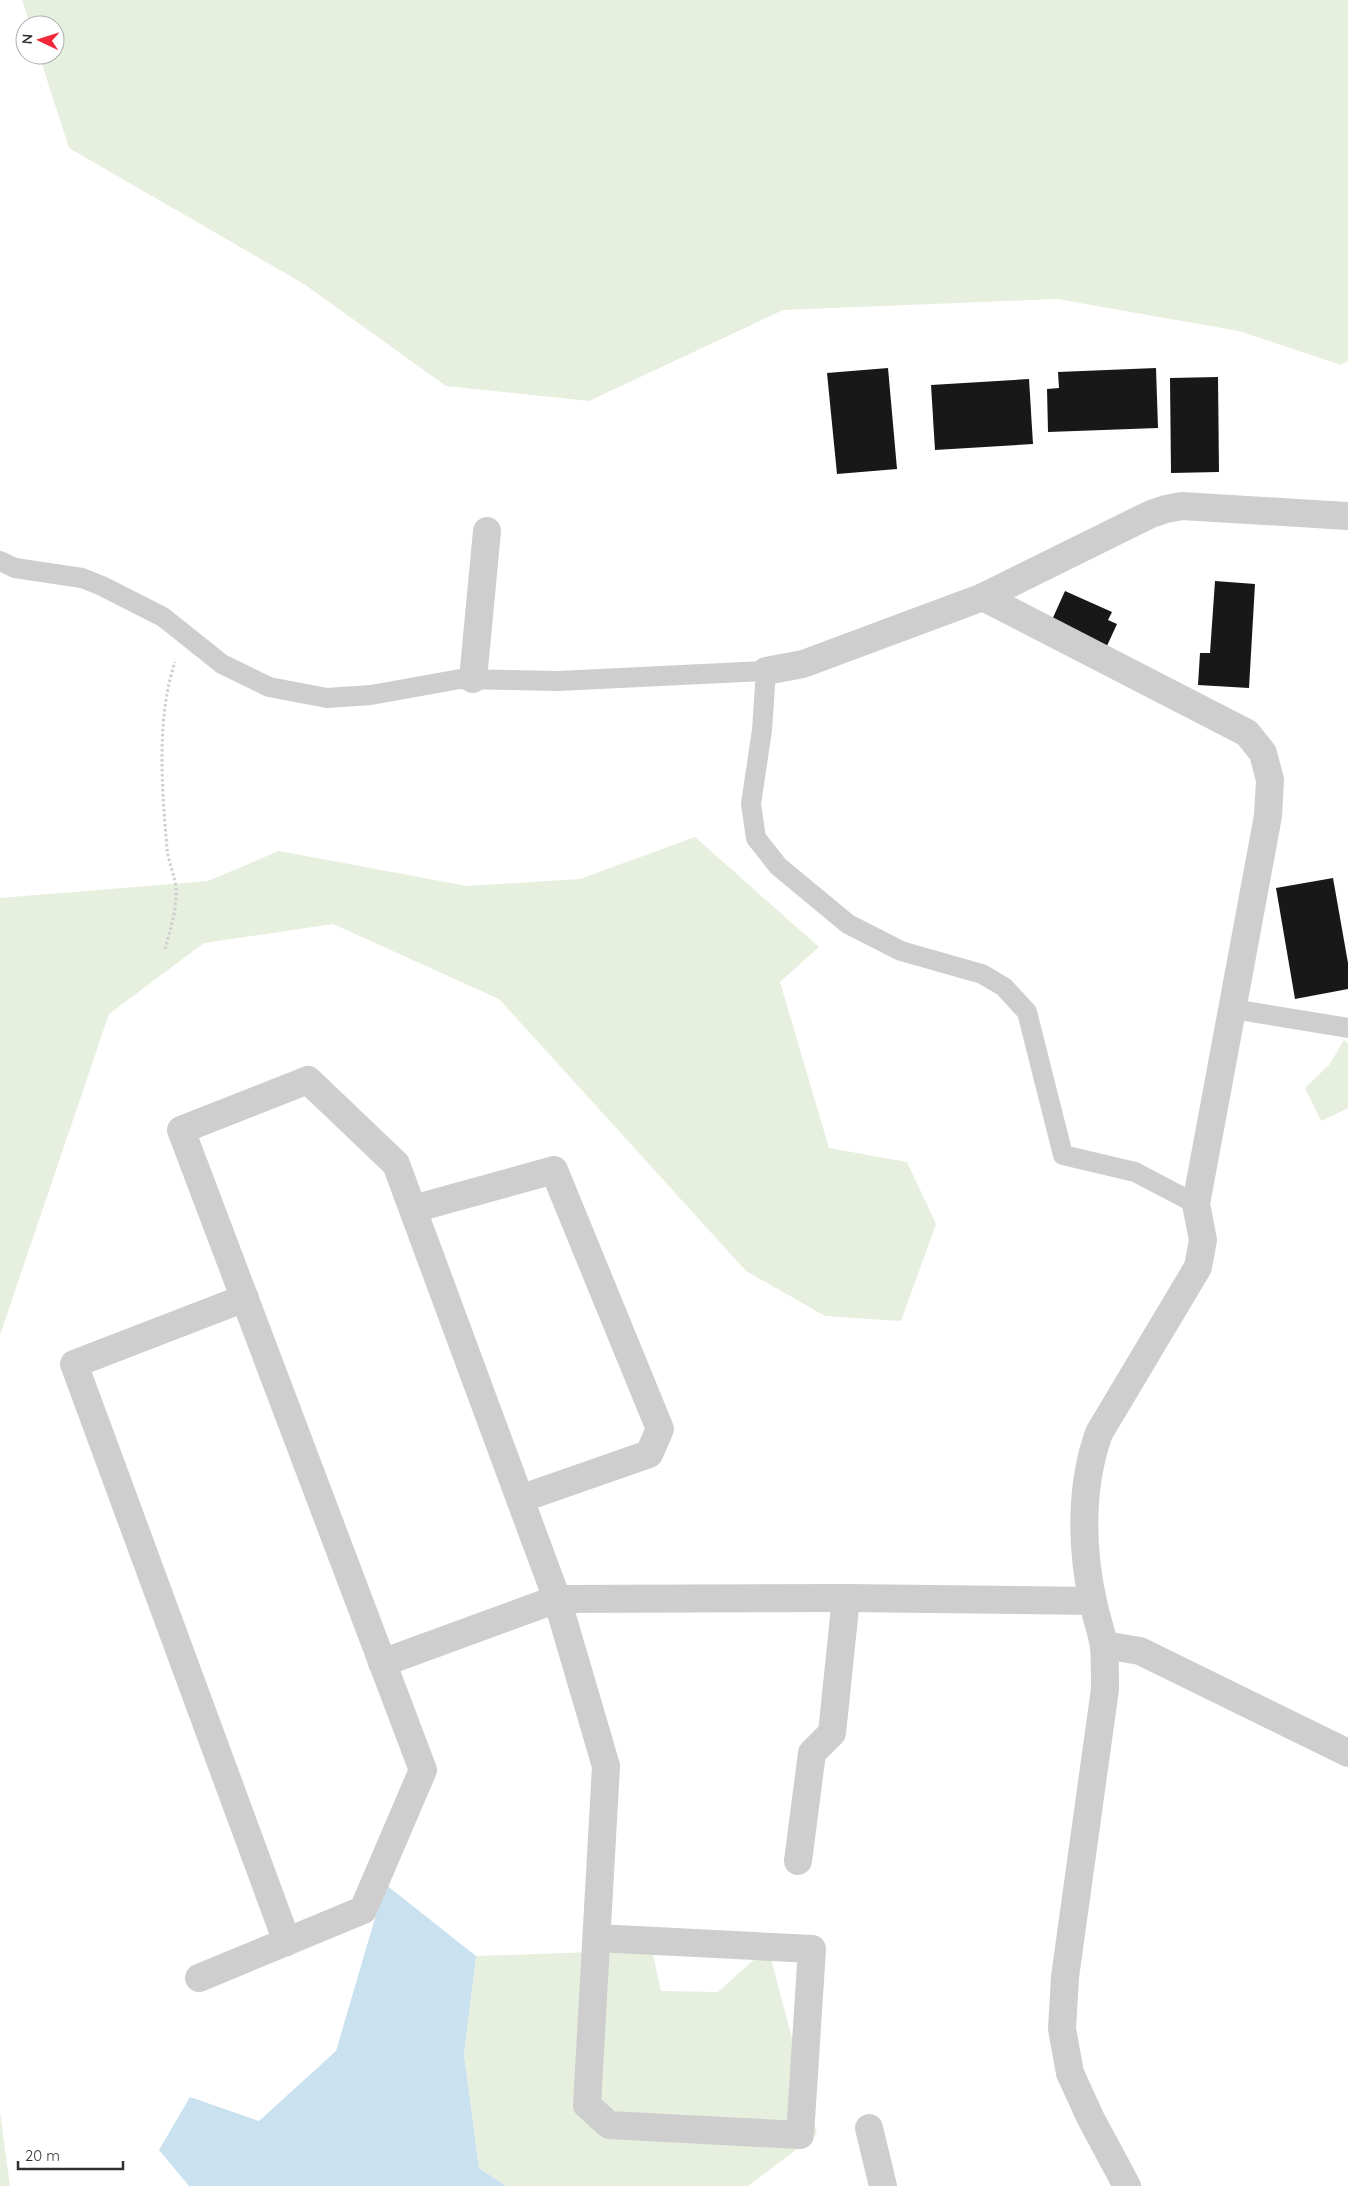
<svg xmlns="http://www.w3.org/2000/svg" width="1348" height="2186" viewBox="0 0 1348 2186" font-family="Quicksand,sans-serif">
<style>
.green{fill:#e7efde}
.water{fill:#cae1f0}
.building{fill:#181818}
.lines{fill:none;stroke-linecap:round;stroke-linejoin:round}
.path{stroke:#cecece;stroke-width:3;stroke-dasharray:2.5 2.5;stroke-linecap:butt}
.service{stroke:#cecece;stroke-width:20}
.minor{stroke:#cecece;stroke-width:28}
</style>
<rect width="100%" height="100%" fill="#fff"/>
<g class="green">
<path d="M22,0H1348V361L1341,365L1239,331L1057,299L783,310L589,401L446,386L304,284L69,148L39,55H55V25H30Z"/>
<path d="M695,837L819,947L780,982L829,1148L907,1162L936,1224L901,1321L825,1316L746,1271L499,999L333,924L204,943L109,1014L0,1335V898L208,881L279,851L467,886L580,879Z"/>
<path d="M1344,1040L1348,1043V1108L1321,1121L1305,1088L1330,1064Z"/>
<path d="M768,1947L817,2134L748,2186H506L479,2168L464,2055L476,1956L652,1950L661,1991L718,1992Z"/>
<path d="M0,2112L10,2186H0Z"/>
</g>
<path class="water" d="M385,1884L476,1956L464,2055L479,2168L506,2186H189L159,2150L190,2097L259,2121L336,2051Z"/>
<g class="building">
<path d="M888,368L897,469L837,474L827,373Z"/>
<path d="M1156,368L1158,428L1048,432L1047,389L1059,388L1058,372Z"/>
<path d="M1218,377L1219,472L1171,473L1170,378Z"/>
<path d="M1029,379L1033,444L935,450L931,385Z"/>
<path d="M1215,581L1255,584L1249,688L1198,685L1200,653H1210Z"/>
<path d="M1065,591L1112,612L1108,620L1117,624L1106,648L1051,622Z"/>
<path d="M1333,878L1348,963V989L1295,999L1276,888Z"/>
</g>
<g class="lines">
<path class="path" d="M165,949C170,930 177,910 176,889C175,875 168,862 167,848C162,790 156,718 175,662"/>
<g class="service">
<path d="M0,561L15,568L82,578L102,586L163,617L222,664L269,687L327,698L371,695L460,679L558,681L766,671L762,730L751,804L756,838L778,866L848,924L901,951L982,974L1004,987L1027,1012L1063,1155L1135,1172L1196,1204"/>
<path d="M1233,1009L1348,1028"/>
</g>
<g class="minor">
<path d="M983,597L1247,733L1263,753L1270,780L1268,816L1196,1204L1203,1240L1198,1267L1099,1433C1080,1486 1081,1548 1093,1602C1096,1617 1102,1632 1104,1647C1105,1661 1105,1675 1105,1689L1065,1977L1062,2029L1070,2073L1090,2117L1127,2186"/>
<path d="M766,671L803,664L983,597L1151,514L1166,509L1182,506L1348,516"/>
<path d="M473,679L487,531"/>
<path d="M413,1209L554,1170L660,1429L649,1454L520,1499"/>
<path d="M245,1298L74,1364L287,1942"/>
<path d="M1104,1645L1140,1651L1348,1753"/>
<path d="M382,1663L557,1599L846,1598L1092,1601"/>
<path d="M798,1861L812,1753L832,1733L846,1598"/>
<path d="M199,1978L363,1910L423,1770L181,1130L308,1080L396,1164L557,1599L606,1766L587,2105L609,2125L800,2135L812,1949L597,1938"/>
<path d="M869,2128L883,2186"/>
</g>
</g>
<g transform="translate(40 40) rotate(274)"><circle r="24" fill="#ffffff" stroke="#adadad"/>
<path d="M0-4L9 19L0 12L-9 19Z" fill="#f42738"/>
<text y="-8" font-size="14" font-weight="bold" text-anchor="middle" fill="#313131">N</text>
</g>
<path d="M18 2161v8h105v-8" fill="none" stroke="#313131" stroke-width="2.5"/>
<text x="25" y="2161" font-size="15" fill="#313131" stroke="#ffffff" stroke-width="4" paint-order="stroke">20 m</text>
</svg>
